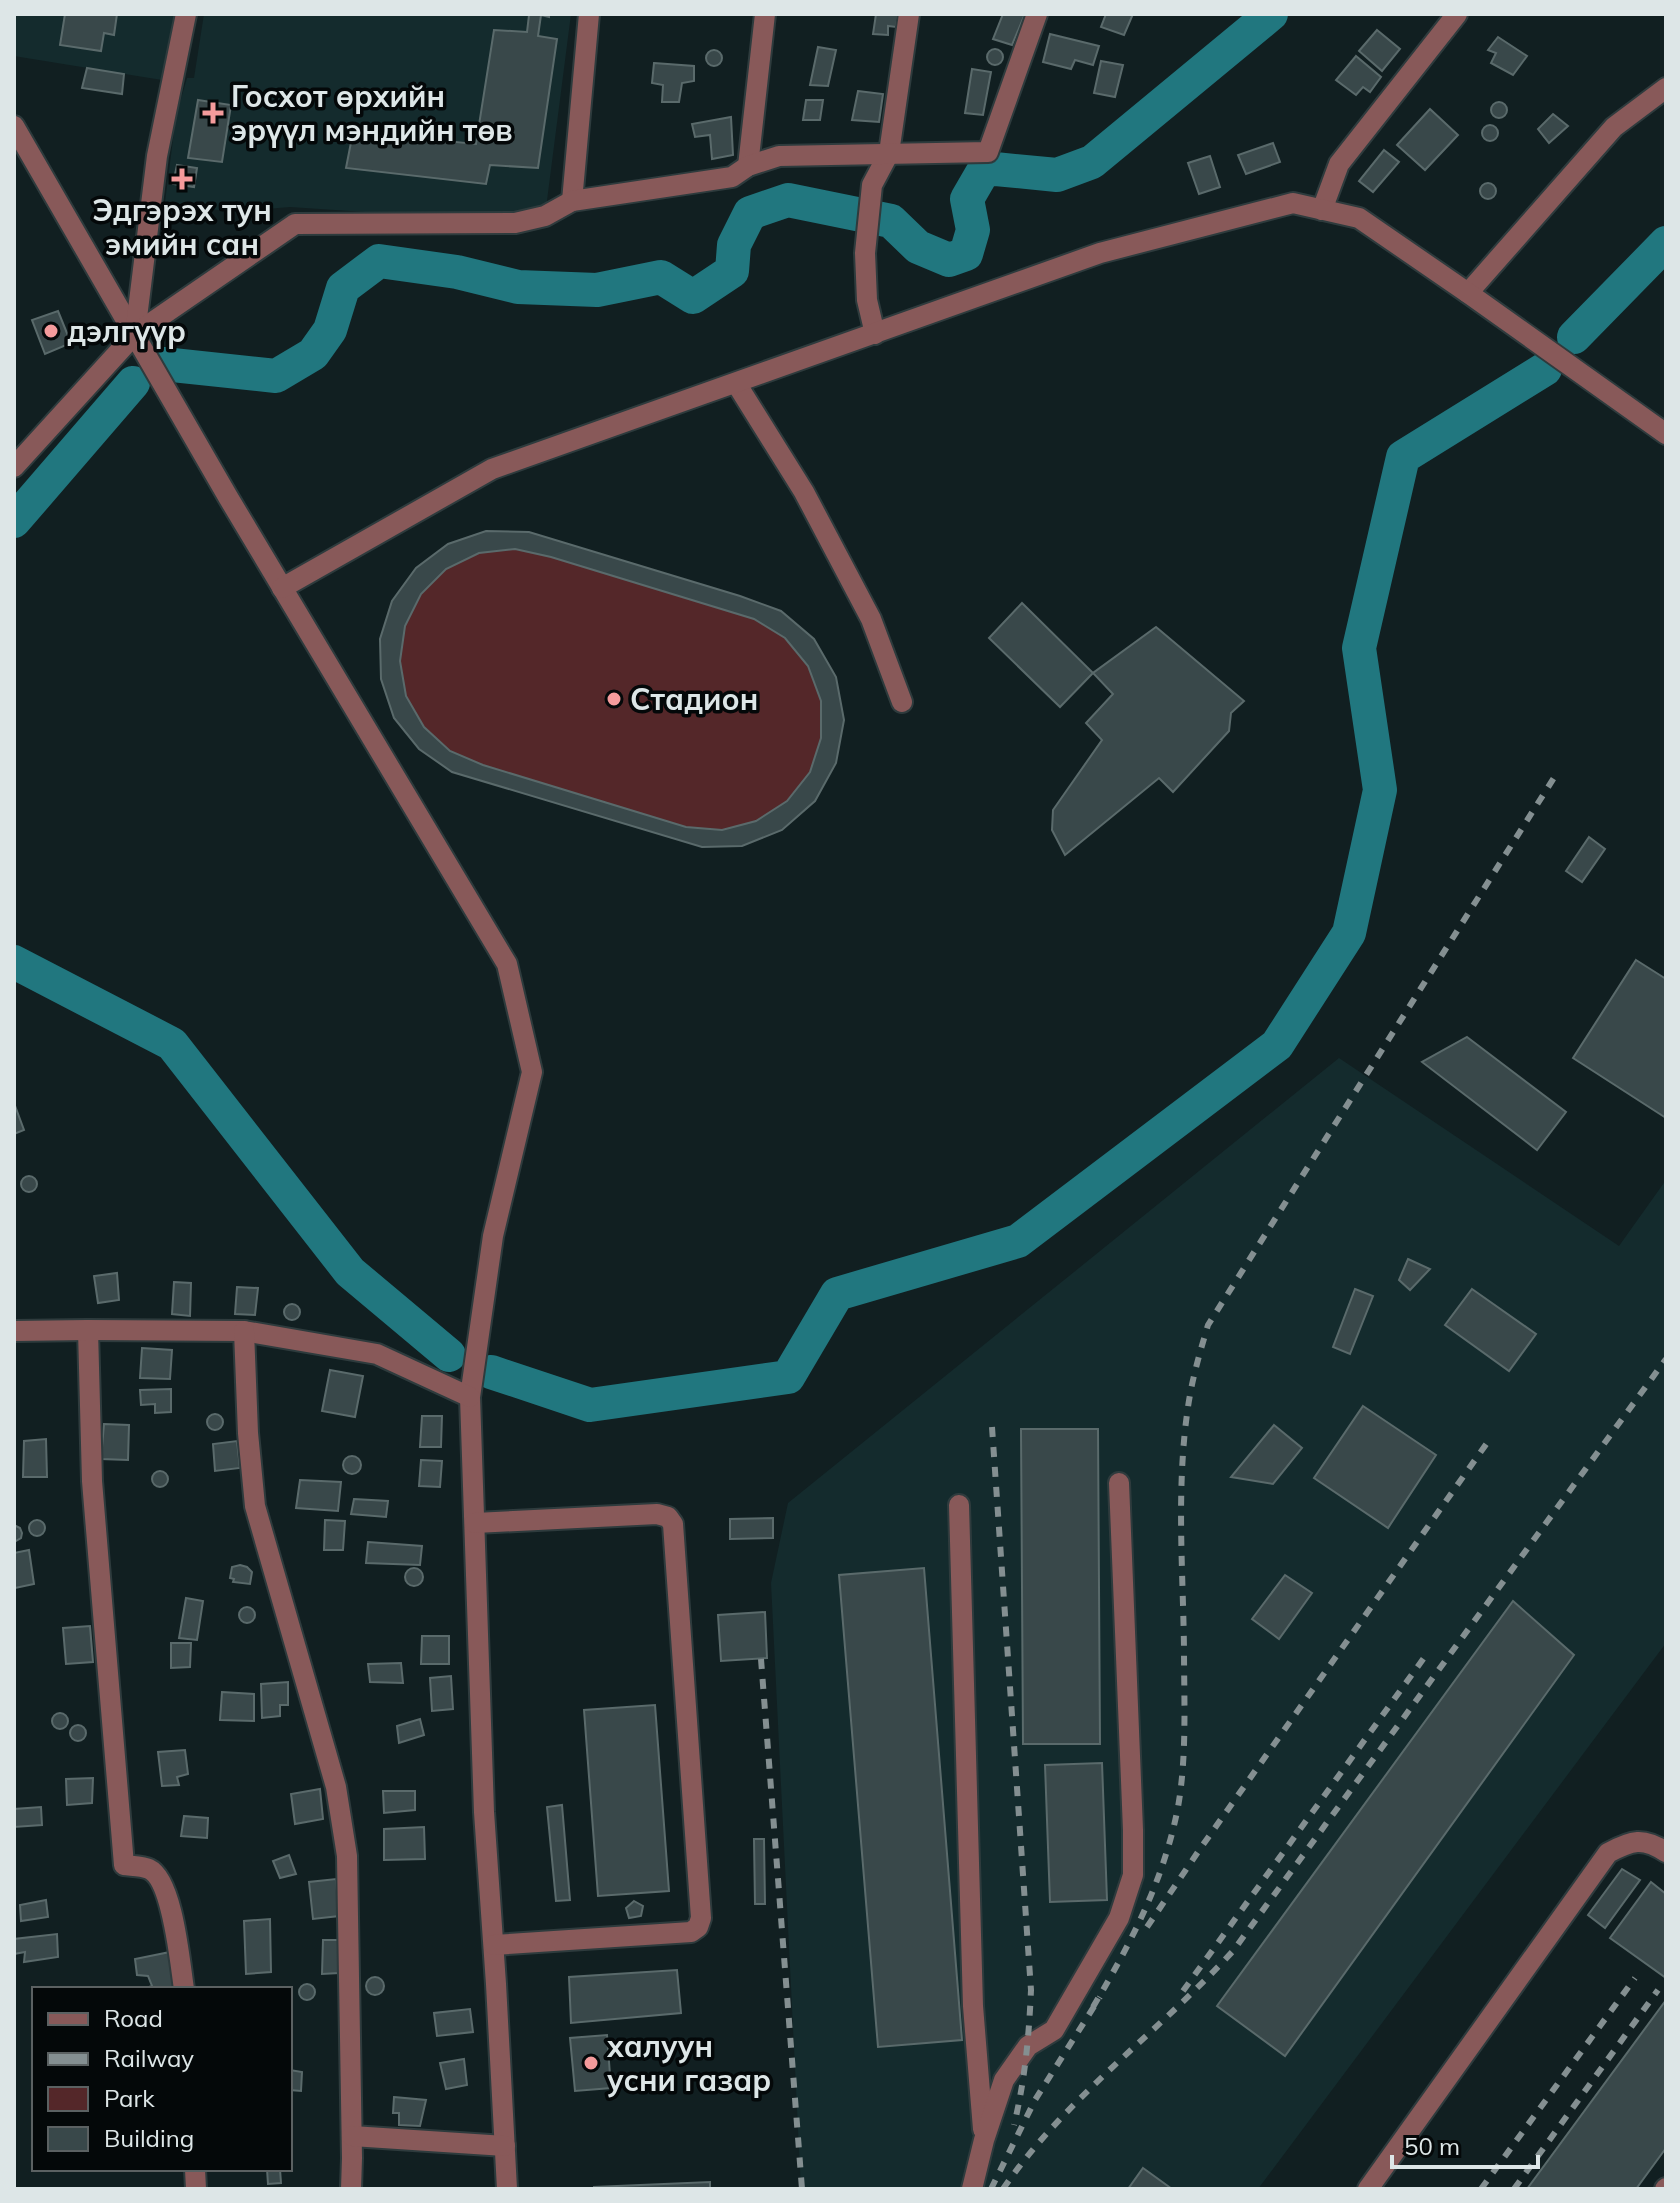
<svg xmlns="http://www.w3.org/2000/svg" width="1680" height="2203" viewBox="0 0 1680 2203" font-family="Mulish,sans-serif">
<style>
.built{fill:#142b2d}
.park{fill:#542729}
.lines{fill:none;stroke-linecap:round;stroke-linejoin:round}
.river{stroke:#21777f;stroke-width:34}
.building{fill:#39484a;stroke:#5a6a6b;stroke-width:2;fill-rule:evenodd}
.minor-casing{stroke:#2e3b3d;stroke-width:24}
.minor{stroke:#885959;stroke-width:20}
.rail{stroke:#848f91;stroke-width:6;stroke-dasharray:10 10;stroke-linecap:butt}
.poi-dot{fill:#f59b9c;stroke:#040809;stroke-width:3}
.labels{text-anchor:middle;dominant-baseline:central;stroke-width:7;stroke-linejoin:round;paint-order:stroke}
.poi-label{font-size:30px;font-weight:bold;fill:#dde6e7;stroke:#040809;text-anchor:start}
</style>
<rect width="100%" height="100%" fill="#111f21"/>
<g class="built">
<path d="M14,14H174L162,80L14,56Z"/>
<path d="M204,14H571L545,216L410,215L290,207L231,212L165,202L176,116L187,78H194Z"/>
<path d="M1339,1058L1619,1246L1666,1180V1643L1258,2189H801L771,1583L788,1503Z"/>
</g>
<path class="park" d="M486,531L529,532L740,596L781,611L814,639L836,677L844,720L836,763L815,801L782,830L742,846L702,847L452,772L419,749L394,718L392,601L416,568L448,544Z"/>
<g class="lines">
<g class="river">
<path d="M1574,337L1666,243"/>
<path d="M163,364L276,376L313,354L330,330L343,288L379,261L457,272L518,287L597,290L661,277L693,297L732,271L734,245L750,213L788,200L891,221L918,247L949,260L966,254L973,230L967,199L985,168L1057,175L1092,162L1271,14"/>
<path d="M14,521L133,383"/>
<path d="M14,962L172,1044L350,1272L449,1355"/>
<path d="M491,1372L590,1405L788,1377L837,1294L1018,1241L1277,1045L1349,933L1380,790L1359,648L1403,457L1545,369"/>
</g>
</g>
<g class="building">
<path d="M65,14H117L114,35L104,33L101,51L60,45Z"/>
<path d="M521,14H549V17L541,15L538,36L557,39L538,168L490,165L486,184L346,168L353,132L476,144L494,30L527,32L529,15Z"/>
<path d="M876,14H898L896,27L888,26V35L873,34Z"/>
<path d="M1003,14H1025L1012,45L993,39Z"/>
<path d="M1106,14H1133L1124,35L1101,27Z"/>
<path d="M1377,30L1400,49L1382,71L1359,51Z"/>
<path d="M1050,34L1099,46L1093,65L1075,60L1071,69L1043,62Z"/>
<path d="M1498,37L1527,56L1513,75L1491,63L1496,53L1488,50Z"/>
<path d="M818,47L836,50L828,86L810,85Z"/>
<circle cx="995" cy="57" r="8"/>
<circle cx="714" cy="58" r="8"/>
<path d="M1356,56L1381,77L1370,92L1363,87L1356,95L1336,80Z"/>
<path d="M1101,61L1123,65L1115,97L1094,93Z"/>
<path d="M654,63L694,66V81L682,83L679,102H662L663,85L652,83Z"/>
<path d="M87,68L124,74L122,94L82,88Z"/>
<path d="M972,69L991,72L983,115L965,113Z"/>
<path d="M858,91L883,94L879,122L852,120Z"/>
<path d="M198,100L231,105L222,162L188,158Z"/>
<path d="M806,100H823L820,120H803Z"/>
<circle cx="1499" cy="110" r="8"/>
<path d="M1430,109L1458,135L1425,170L1397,145Z"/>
<path d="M1553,114L1568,126L1549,143L1538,129Z"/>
<path d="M731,117L733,155L712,159L710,135L695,137L692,124Z"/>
<circle cx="1490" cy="133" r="8"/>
<path d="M1273,143L1280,162L1246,174L1238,155Z"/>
<path d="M1384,150L1399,162L1373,192L1359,181Z"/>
<path d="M1210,156L1220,187L1199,194L1188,163Z"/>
<path d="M177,165L197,168L194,187L173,184Z"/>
<circle cx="1488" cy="191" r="8"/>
<path d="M58,311L71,343L45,354L32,320Z"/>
<path d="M486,531L529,532L740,596L781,611L814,639L836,677L844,720L836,763L815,801L782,830L742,846L702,847L452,772L419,749L394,718L381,679L380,639L392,601L416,568L448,544ZM515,549L551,557L754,619L785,638L808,666L821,701V738L810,772L787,801L756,821L722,830L686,827L483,765L450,751L424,727L406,696L400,661L405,626L421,594L446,569L479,553Z"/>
<path d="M1022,603L1093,673L1060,707L989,638Z"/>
<path d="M1156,627L1244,701L1231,713L1229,731L1173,792L1159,778L1065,855L1052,830L1053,810L1102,740L1086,723L1113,694L1093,673Z"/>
<path d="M1589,837L1605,849L1582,882L1566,871Z"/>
<path d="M1636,960L1666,979V1118L1573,1058Z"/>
<path d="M1467,1037L1566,1112L1537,1150L1422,1062Z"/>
<path d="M14,1103L24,1130L14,1134Z"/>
<circle cx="29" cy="1184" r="8"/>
<path d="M1408,1259L1430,1269L1410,1290L1399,1280Z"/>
<path d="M117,1273L119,1300L98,1303L94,1276Z"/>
<path d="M174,1282L191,1283L190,1316L172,1314Z"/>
<path d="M237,1287L258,1288L255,1315L235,1314Z"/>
<path d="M1355,1289L1373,1296L1350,1354L1333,1347Z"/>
<path d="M1472,1289L1536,1334L1509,1371L1445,1325Z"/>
<circle cx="292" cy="1312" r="8"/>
<path d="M142,1348L172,1350L170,1379L140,1378Z"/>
<path d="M330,1370L363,1376L355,1417L322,1411Z"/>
<path d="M171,1389V1412L155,1413V1404L141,1405L140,1390Z"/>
<path d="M1363,1406L1436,1455L1388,1528L1314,1478Z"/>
<circle cx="215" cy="1422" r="8"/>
<path d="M422,1416H442L441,1447H420Z"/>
<path d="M104,1424L129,1425L128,1460L101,1459Z"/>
<path d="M1274,1425L1302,1448L1273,1484L1231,1477Z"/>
<path d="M1021,1429H1098L1100,1744H1023Z"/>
<path d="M46,1439L47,1477H23L24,1441Z"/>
<path d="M237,1441L240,1468L215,1471L213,1444Z"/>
<circle cx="352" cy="1465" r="9"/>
<path d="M421,1460L442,1461L440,1487L419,1486Z"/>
<circle cx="160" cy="1479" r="8"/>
<path d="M300,1480L341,1482L338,1511L296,1508Z"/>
<path d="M354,1499L388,1501L386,1517L351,1514Z"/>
<path d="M773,1518V1538L730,1539V1519Z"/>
<circle cx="37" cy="1528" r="8"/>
<path d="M325,1520L345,1521L343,1550H324Z"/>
<path d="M14,1525L20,1528L22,1533L21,1538L14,1542Z"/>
<path d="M368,1542L422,1546L420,1565L366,1563Z"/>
<path d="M29,1550L34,1584L15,1588L14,1553Z"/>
<path d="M240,1565L247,1567L252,1572L250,1584L233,1582L234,1579L230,1578L232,1567Z"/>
<path d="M924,1568L962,2040L878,2047L839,1575Z"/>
<circle cx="414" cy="1577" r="9"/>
<path d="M1285,1575L1312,1593L1279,1639L1252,1619Z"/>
<path d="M186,1598L203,1601L197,1640L179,1638Z"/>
<path d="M1513,1601L1574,1655L1285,2056L1217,2006Z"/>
<circle cx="247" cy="1615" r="8"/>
<path d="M765,1612L767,1658L721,1661L718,1615Z"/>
<path d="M90,1626L93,1662L66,1664L63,1628Z"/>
<path d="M422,1636H449V1664H421Z"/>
<path d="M171,1643H191L190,1667L171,1668Z"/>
<path d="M401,1663L403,1683L370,1682L368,1664Z"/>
<path d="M451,1676L453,1709L432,1711L430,1678Z"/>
<path d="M288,1682V1705H280V1716L262,1718L261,1684Z"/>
<path d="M222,1692L254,1694V1721L220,1720Z"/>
<path d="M655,1705L669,1891L598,1896L584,1710Z"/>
<circle cx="60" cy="1721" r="8"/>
<path d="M420,1719L424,1735L399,1743L397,1726Z"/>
<circle cx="78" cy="1733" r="8"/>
<path d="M185,1750L188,1774L177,1777L179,1785L162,1786L158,1752Z"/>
<path d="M1102,1763L1107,1900L1050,1902L1045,1765Z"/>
<path d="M93,1778L92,1803L67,1805L66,1779Z"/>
<path d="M320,1789L323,1819L295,1824L291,1794Z"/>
<path d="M383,1791H415V1810L384,1813Z"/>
<path d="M562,1805L570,1900L556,1901L547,1807Z"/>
<path d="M41,1807L42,1825L14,1827V1809Z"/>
<path d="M184,1816L208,1818L207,1838L181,1836Z"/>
<path d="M424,1827L425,1859L384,1860V1829Z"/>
<path d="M754,1839H764L765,1904H755Z"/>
<path d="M289,1855L296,1874L280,1878L273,1861Z"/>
<path d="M1622,1869L1640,1880L1605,1928L1588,1915Z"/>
<path d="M336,1879L339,1916L313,1919L309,1882Z"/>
<path d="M1651,1882L1666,1894V1978L1610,1938Z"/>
<path d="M46,1900L48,1917L21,1921L20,1905Z"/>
<path d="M634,1901L643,1906L641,1916L629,1918L626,1908Z"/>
<path d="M270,1919L271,1972L246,1974L244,1921Z"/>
<path d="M57,1934L58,1957L24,1962L25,1952L14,1954V1939Z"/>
<path d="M323,1940H340L339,1973L322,1974Z"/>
<path d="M170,1952L180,1989H143L152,1986L148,1976L137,1975L135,1959Z"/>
<path d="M677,1970L681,2013L571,2023L569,1977Z"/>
<circle cx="375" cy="1986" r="9"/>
<circle cx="307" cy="1992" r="8"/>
<path d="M1666,2000V2148L1636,2189H1527Z"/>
<path d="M470,2009L473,2032L437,2036L434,2013Z"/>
<path d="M607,2035L611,2088L575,2091L570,2038Z"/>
<path d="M464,2059L467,2085L446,2089L440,2063Z"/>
<path d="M290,2070L302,2072L301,2091L290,2090Z"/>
<path d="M394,2097L426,2100L420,2126L399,2125V2113H393Z"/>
<path d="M1143,2168L1172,2189H1128Z"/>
<path d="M267,2169H280L281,2183L268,2184Z"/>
<path d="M710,2182V2189H594V2187Z"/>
</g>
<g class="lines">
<defs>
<g id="minor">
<path d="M14,126L228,497L507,964L532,1072L493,1236L470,1397L484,1812L496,1984L507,2189"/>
<path d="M748,166L765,14"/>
<path d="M572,201L589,14"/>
<path d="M1322,210L1339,164L1457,14"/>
<path d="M1468,293L1614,127L1666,88"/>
<path d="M135,334L157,156L186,14"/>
<path d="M875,334L867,300L865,253L872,185L889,153L909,14"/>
<path d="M736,383L804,492L871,619L902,702"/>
<path d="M14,467L135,334L295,224L515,223L545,216L572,201L732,177L748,166L779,156L988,152L1037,14"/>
<path d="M282,588L492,469L1100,253L1293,203L1359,218L1468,293L1666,434"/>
<path d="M88,1330L92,1481L124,1865C131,1866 143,1866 149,1869C173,1880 180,1964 184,1989"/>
<path d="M14,1331L88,1330L244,1331L377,1354L470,1397"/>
<path d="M244,1331L248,1433L255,1506L336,1787L347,1856L352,2158L351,2189"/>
<path d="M959,1505L973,2006L983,2129"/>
<path d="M475,1523L657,1514L668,1517L673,1524L701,1918L698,1927L691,1932L494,1945"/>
<path d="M352,2136L505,2146"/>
<path d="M195,2169L196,2189"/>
<path d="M972,2189L984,2140L1004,2080L1028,2046L1054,2030L1119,1918L1133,1875V1830L1119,1483"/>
<path d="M1368,2189L1608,1853C1632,1840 1643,1837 1666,1852"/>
<path d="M1665,2189L1666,2188"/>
</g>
</defs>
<use href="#minor" class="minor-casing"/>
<use href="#minor" class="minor"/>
<g class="rail">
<path d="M992,1427L1031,1990C1029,2036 1025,2080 1014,2125"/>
<path d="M761,1659L802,2189"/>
<path d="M1147,1927L1200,1849L1487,1443"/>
<path d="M1183,1991L1429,1651"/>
<path d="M1093,2007C1131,1943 1164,1880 1178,1807C1187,1756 1184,1701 1184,1649C1183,1569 1176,1487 1188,1407C1192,1379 1200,1352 1208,1325L1557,773"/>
<path d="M991,2189L1035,2100L1100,1997"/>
<path d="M1003,2189C1066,2097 1158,2033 1233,1951L1666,1359"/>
<path d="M1481,2189L1635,1978"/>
<path d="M1514,2189L1658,1990"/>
</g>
</g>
<g class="poi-dot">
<path d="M209 101h8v8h8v8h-8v8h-8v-8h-8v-8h8z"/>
<path d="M178 167h8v8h8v8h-8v8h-8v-8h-8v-8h8z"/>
<circle cx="51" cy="331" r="8"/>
<circle cx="614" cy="699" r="8"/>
<circle cx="591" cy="2063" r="8"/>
</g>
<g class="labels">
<g class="poi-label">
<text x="231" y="96">Госхот өрхийн<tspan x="231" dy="34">эрүүл мэндийн төв</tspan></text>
<text x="182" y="210" text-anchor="middle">Эдгэрэх тун<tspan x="182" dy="34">эмийн сан</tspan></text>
<text x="67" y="331">дэлгүүр</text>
<text x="630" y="699">Стадион</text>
<text x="607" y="2046">халуун<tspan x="607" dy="34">усни газар</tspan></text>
</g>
</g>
<rect width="1680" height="2203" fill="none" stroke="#dde6e7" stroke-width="32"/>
<rect x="32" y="1987" width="260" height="184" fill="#040809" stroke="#5b6162" stroke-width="2"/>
<rect x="48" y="2013" width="40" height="12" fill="#885959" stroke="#5b6162" stroke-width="2"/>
<text x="104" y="2027" font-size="24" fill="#dde6e7">Road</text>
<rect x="48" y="2053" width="40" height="12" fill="#848f91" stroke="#5b6162" stroke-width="2"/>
<text x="104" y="2067" font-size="24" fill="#dde6e7">Railway</text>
<rect x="48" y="2087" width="40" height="24" fill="#542729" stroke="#5b6162" stroke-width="2"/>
<text x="104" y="2107" font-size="24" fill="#dde6e7">Park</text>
<rect x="48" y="2127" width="40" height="24" fill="#39484a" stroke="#5b6162" stroke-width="2"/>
<text x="104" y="2147" font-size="24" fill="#dde6e7">Building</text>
<path d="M1392 2155v12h146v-12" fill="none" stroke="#dde6e7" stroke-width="4"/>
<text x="1404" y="2155" font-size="24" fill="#dde6e7" stroke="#040809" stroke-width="6" paint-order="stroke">50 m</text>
</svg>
